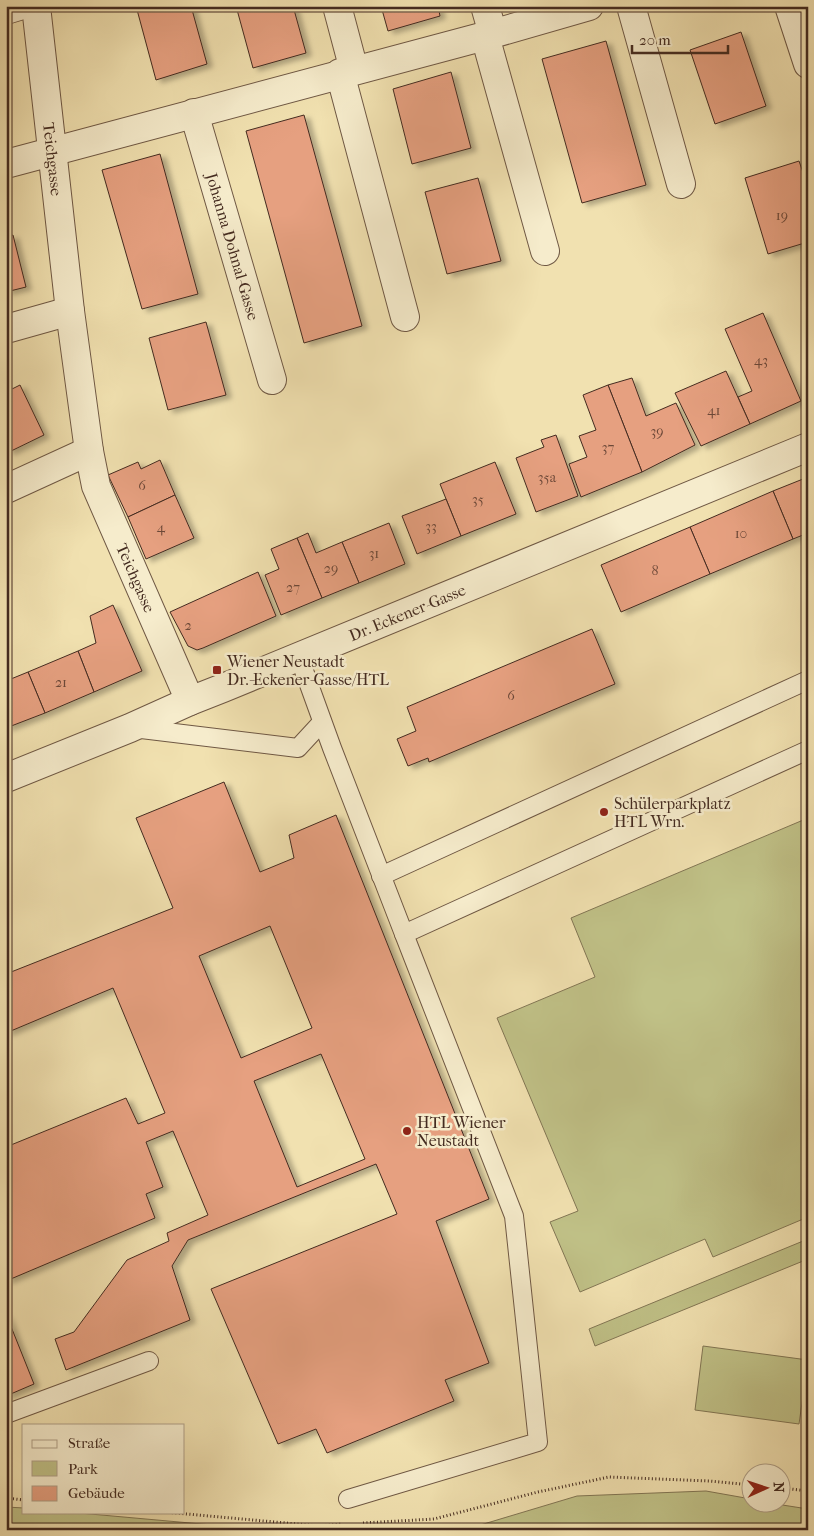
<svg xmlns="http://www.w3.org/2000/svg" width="814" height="1536" viewBox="0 0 814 1536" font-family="'IM FELL French Canon',serif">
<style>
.green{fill:#c0c187;stroke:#827654}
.building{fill:#e6a080;stroke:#442b20;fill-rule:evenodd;filter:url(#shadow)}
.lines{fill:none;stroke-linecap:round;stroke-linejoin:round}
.service-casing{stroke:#6f5844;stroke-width:20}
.minor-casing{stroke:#6f5844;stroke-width:30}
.path{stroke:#442b20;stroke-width:3;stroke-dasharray:1 2.5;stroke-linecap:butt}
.service{stroke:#f6eccc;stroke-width:18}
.minor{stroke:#f6eccc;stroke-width:28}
.poi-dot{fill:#8f2418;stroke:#f6eccc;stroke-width:2}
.labels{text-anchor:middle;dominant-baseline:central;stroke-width:5;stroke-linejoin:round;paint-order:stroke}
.number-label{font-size:14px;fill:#6c4838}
.street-label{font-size:16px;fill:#442b20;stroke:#f6eccc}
.poi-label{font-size:16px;fill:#442b20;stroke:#f6eccc;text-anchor:start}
</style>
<defs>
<filter id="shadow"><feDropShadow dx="5.5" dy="3" stdDeviation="2.5" flood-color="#0004"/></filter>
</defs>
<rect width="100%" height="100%" fill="#f1e1b0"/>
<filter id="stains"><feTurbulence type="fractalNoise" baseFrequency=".004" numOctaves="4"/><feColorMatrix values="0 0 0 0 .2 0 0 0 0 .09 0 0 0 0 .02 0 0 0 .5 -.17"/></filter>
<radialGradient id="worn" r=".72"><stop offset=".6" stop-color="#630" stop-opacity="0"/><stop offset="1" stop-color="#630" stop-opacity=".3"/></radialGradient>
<g class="green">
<path d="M808,818V1217L713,1257L705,1239L580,1292L550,1222L578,1211L497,1018L595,977L571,918Z"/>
<path d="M808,1239V1259L595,1346L589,1329Z"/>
<path d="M703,1346L808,1360L799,1424L695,1410Z"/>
<path d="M706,1491L751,1499L752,1504H776L808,1509V1530H425L477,1526L577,1496Z"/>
<path d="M6,1507L24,1508V1512H68L268,1530H6Z"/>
</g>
<g class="building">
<path d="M136,6H191L207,64L156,80Z"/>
<path d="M236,6H293L306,53L253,68Z"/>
<path d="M381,6H438L440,16L388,31Z"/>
<path d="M741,32L766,106L715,124L690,50Z"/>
<path d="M606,41L646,185L582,203L542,59Z"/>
<path d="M451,72L471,148L412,164L393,89Z"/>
<path d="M304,115L362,326L304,343L246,131Z"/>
<path d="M160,154L198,294L142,309L102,170Z"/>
<path d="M799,161L808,187V242L768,254L745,178Z"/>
<path d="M478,178L501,261L447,274L425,192Z"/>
<path d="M13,235L26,287L6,292V237Z"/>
<path d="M763,313L801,401L750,424L738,397L752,391L725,329Z"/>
<path d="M206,322L226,395L168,410L149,338Z"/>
<path d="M726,371L750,424L701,446L675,393Z"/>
<path d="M632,378L646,416L676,403L695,445L642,472L608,385Z"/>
<path d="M20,385L44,435L9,452L6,447V392Z"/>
<path d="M608,385L642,472L581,497L569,464L587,457L579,436L596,430L583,395Z"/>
<path d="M556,435L578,496L536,512L516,458L544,447L541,440Z"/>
<path d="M160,460L175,495L128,517L108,475L138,462L141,469Z"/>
<path d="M495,462L516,514L461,536L440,484Z"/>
<path d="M808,477V533L793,539L773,491Z"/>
<path d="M773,491L793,539L710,574L690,527Z"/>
<path d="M175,495L194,538L146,559L128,517Z"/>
<path d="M446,499L461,536L417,554L402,516Z"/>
<path d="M389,523L405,564L359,583L342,542Z"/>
<path d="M690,527L710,574L621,612L601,565Z"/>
<path d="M308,533L316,553L342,542L359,583L322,598L297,538Z"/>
<path d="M297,538L322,598L281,615L265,575L279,569L271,549Z"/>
<path d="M258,572L276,616L203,648L197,650L188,646L170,612Z"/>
<path d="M113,605L142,671L94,692L78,651L96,643L90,616Z"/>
<path d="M592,629L615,684L429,762L428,758L408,766L397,739L416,731L407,707Z"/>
<path d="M78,651L94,692L45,713L28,672Z"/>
<path d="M28,672L45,713L6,728V681Z"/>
<path d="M224,782L260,872L294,858L289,835L336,815L489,1199L436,1221L489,1363L445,1380L454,1401L327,1453L316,1429L278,1444L211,1289L397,1214L376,1164L188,1240L172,1266L190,1320L66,1370L55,1339L74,1332L127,1260L169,1241L167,1233L208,1215L173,1131L146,1142L163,1187L146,1194L155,1218L6,1281V1147L126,1098L138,1124L165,1113L113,988L6,1033V974L173,908L136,818ZM270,926L312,1028L241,1058L199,956ZM321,1054L365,1159L297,1187L254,1081Z"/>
<path d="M6,1314L34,1384L6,1396Z"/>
</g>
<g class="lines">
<defs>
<g id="service">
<path d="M299,657L332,748L404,934L808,750"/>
<path d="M133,728L298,748L322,722"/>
<path d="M381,876L808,680"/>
<path d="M6,1414L149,1361"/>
<path d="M348,1499L538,1442L514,1216L404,934"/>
</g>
<g id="minor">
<path id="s1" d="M36,6L70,311L89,451L96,486L190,701"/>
<path d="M337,6L354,70"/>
<path d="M485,6L493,34"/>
<path d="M631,6L681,184"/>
<path d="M789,6L808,64"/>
<path d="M6,10L19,6"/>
<path d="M485,36L545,251"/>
<path d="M340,73L405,317"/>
<path id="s2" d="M194,113L272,380"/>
<path d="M6,164L485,36L589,6"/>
<path d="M6,329L70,311"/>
<path d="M6,489L89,451"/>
<path id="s3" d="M6,778L130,728L190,701L223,688L808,447"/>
</g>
</defs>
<use href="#service" class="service-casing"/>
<use href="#minor" class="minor-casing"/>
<g class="path">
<path d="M782,1488L808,1491"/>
<path d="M6,1498L24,1500"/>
<path d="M165,1512L319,1526L342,1524"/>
<path d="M363,1523L434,1519L538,1492L609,1477L709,1481L752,1485"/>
</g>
<use href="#service" class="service"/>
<use href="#minor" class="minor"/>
</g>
<g class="poi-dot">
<rect x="212" y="665" width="10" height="10" rx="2.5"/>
<circle cx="604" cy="812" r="5"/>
<circle cx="407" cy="1131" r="5"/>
</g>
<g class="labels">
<g class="number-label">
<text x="782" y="215">19</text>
<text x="761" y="360">43</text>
<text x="714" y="410">41</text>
<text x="657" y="431">39</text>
<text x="608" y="447">37</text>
<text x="547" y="477">35a</text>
<text x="142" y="485">6</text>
<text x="478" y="499">35</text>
<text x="431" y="526">33</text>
<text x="161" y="527">4</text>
<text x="741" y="533">10</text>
<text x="374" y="553">31</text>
<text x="331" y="568">29</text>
<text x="655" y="570">8</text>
<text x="293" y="587">27</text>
<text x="188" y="625">2</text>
<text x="61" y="682">21</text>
<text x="511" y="695">6</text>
</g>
<g class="street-label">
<text stroke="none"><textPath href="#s1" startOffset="154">Teichgasse</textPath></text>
<text stroke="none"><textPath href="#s2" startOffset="139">Johanna Dohnal-Gasse</textPath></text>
<text stroke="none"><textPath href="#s1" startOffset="584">Teichgasse</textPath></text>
<text stroke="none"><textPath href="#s3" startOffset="434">Dr. Eckener-Gasse</textPath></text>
</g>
<g class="poi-label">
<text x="227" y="661">Wiener Neustadt<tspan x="227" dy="18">Dr.-Eckener-Gasse/HTL</tspan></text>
<text x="614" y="803">Schülerparkplatz<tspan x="614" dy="18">HTL Wrn.</tspan></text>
<text x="417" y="1122">HTL Wiener<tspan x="417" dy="18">Neustadt</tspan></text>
</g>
</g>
<rect width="814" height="1536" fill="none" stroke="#f1e1b0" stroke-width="25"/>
<rect x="8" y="8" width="799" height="1521" fill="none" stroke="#442b20" stroke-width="2.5"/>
<rect x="12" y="12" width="789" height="1511" fill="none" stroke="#442b20"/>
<rect x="22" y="1424" width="162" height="90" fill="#f6eccc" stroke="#af9f87"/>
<rect x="32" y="1440" width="25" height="8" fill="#f6eccc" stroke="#af9f87"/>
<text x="68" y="1448" font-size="15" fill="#442b20">Straße</text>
<rect x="32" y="1461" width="25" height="15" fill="#c0c187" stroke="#af9f87"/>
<text x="68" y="1474" font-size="15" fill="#442b20">Park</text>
<rect x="32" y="1486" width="25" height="15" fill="#e6a080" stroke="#af9f87"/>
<text x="68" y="1498" font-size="15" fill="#442b20">Gebäude</text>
<g transform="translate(766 1488) rotate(87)"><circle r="24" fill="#f6eccc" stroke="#af9f87"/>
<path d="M0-4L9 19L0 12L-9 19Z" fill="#8f2418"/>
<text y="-8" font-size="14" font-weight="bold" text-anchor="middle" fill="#442b20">N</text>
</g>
<path d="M632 45v8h96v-8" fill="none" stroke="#442b20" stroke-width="2.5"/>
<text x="639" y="45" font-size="15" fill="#442b20" stroke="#f6eccc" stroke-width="4" paint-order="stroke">20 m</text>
<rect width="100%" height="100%" filter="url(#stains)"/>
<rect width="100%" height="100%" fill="url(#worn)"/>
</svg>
